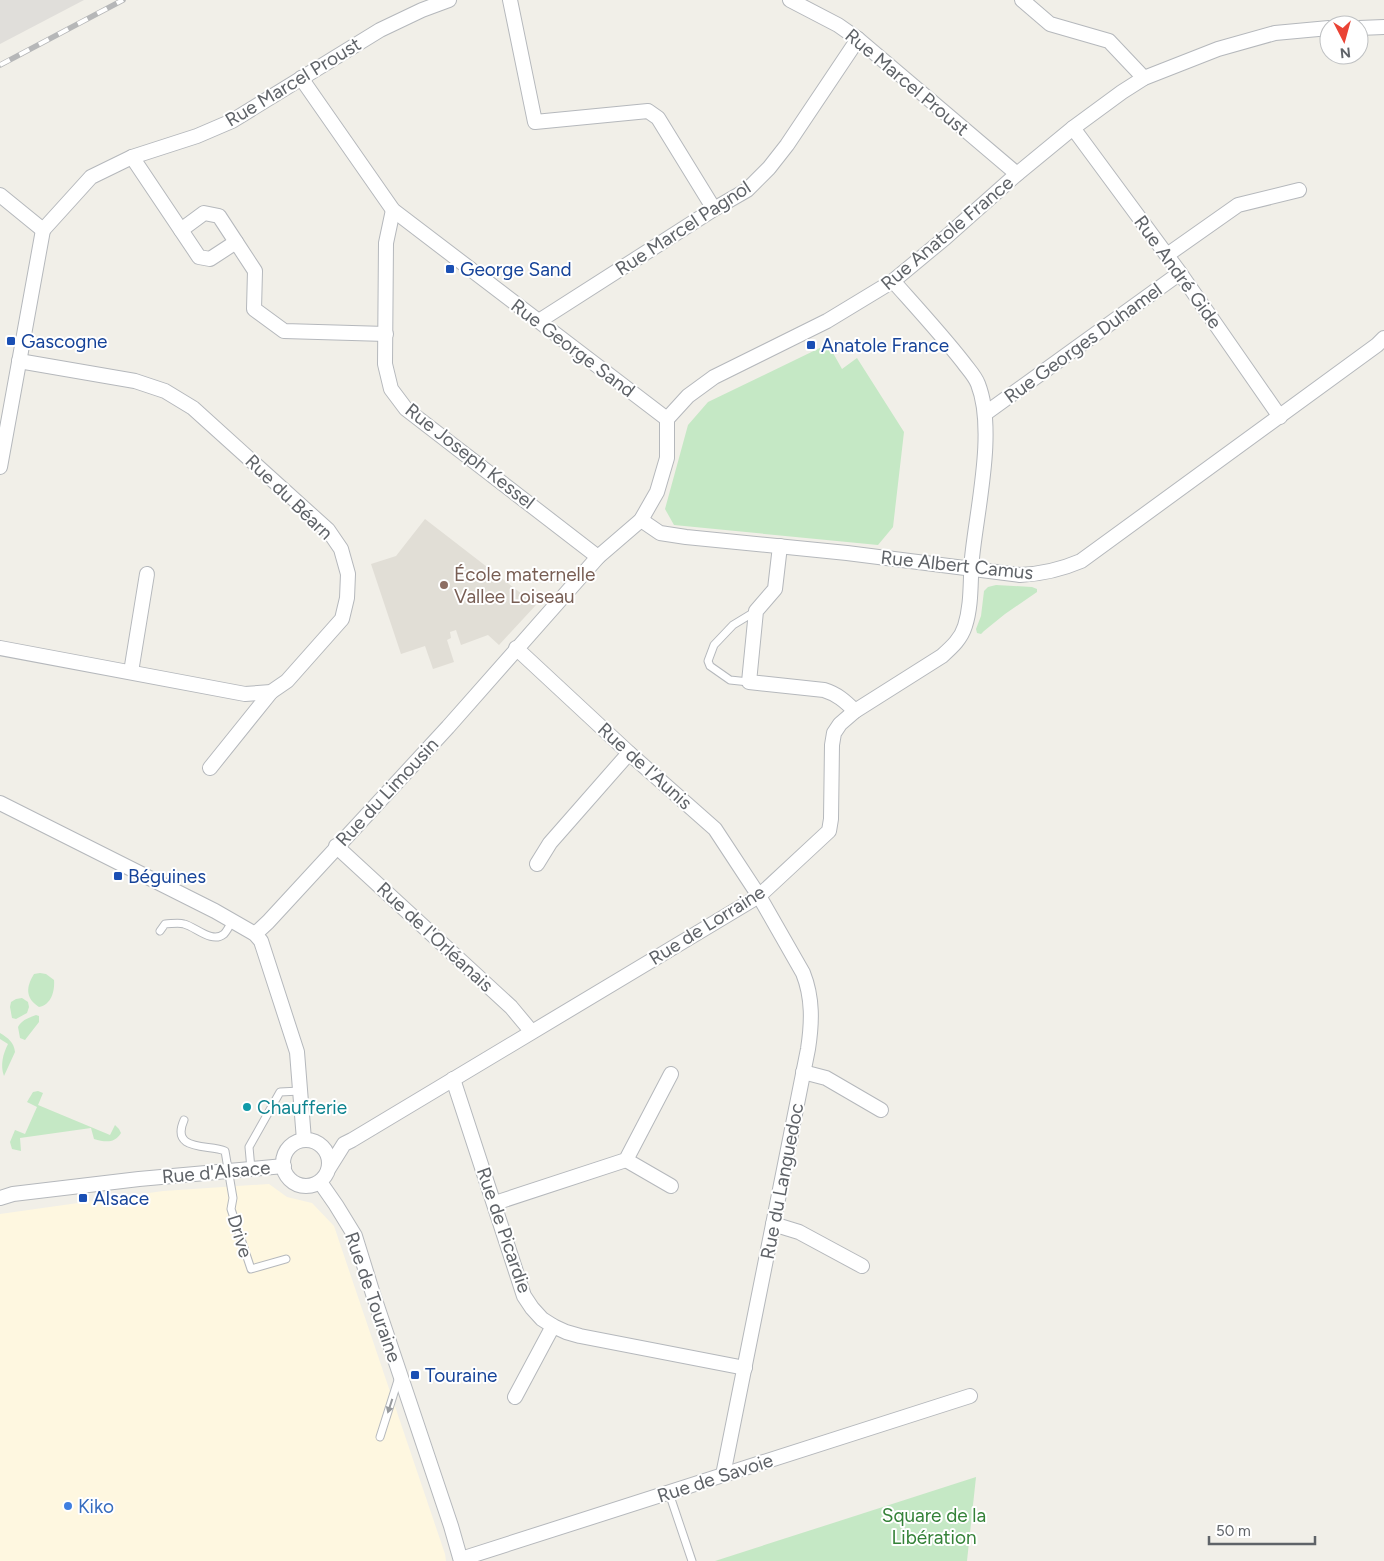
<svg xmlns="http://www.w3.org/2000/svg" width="1384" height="1561" viewBox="0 0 1384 1561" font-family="Figtree,sans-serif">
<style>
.commercial{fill:#fef7e0}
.industrial{fill:#e0deda}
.education{fill:#e1ded6}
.green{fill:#c5e8c5}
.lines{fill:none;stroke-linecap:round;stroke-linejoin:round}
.lane-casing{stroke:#b5b8bc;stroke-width:9}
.street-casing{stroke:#b5b8bc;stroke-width:16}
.lane{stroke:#fff;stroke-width:7}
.street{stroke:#fff;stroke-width:14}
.rail-casing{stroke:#b6b7b8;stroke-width:5.5}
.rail{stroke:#fff;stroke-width:4;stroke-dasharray:11;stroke-linecap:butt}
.oneway{fill:#979a9d}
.transit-dot{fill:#1a4fb4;stroke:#fff;stroke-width:2}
.education-dot{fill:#8d6e63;stroke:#fff;stroke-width:2}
.culture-dot{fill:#0f9aa8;stroke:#fff;stroke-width:2}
.shop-dot{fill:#3f7fe0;stroke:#fff;stroke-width:2}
.labels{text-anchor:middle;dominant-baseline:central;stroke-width:4;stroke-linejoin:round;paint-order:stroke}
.street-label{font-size:19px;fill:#5f6368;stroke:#fff}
.transit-label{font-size:19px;fill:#164399;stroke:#fff;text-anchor:start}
.education-label{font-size:19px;fill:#785e54;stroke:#fff;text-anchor:start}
.culture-label{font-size:19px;fill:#0d838f;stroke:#fff;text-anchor:start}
.shop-label{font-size:19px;fill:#366cbe;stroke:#fff;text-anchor:start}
.park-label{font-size:19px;fill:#348238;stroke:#fff}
</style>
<rect width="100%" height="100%" fill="#f1efe8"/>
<path class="commercial" d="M269,1184L287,1197L312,1203L334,1226L445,1554L446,1561H0V1214L163,1191Z"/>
<path class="industrial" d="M0,0H84L0,44Z"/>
<path class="education" d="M425,519L536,605L499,645L488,635L461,645L456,630L450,632L451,638L447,640L454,662L433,669L425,646L401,654L371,564L396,556Z"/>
<g class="green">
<path d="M828,344L842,369L857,358L904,432L893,527L878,545L674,525L665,509L688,425L708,402Z"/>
<path d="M996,585L1032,587L1037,589V592L1005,614L984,631L981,634L977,633L976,629L981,616L984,591L988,587Z"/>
<path d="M40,973L46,974L54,980C55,991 51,1005 39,1007C25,998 26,987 34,974Z"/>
<path d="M22,998L28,1002L29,1007L27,1013L16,1019L12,1018L10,1007L11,1002L16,999Z"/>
<path d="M36,1015L39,1016V1022L25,1040L20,1038L18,1027C22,1020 28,1018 36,1015Z"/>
<path d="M0,1033C8,1038 14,1042 15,1052L4,1076C0,1065 3,1054 8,1044L0,1039Z"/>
<path d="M38,1091L43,1093L38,1105L110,1135L115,1125L119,1129L121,1133C114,1144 105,1142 94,1139L91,1128L20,1138L21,1151L12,1149L10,1142L15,1130L25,1134L37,1107L27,1102L33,1092Z"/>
<path d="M976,1477L967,1561H715Z"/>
</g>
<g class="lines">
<defs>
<g id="lane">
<path d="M749,682L730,680L710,666L708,661L714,645L733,625L756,611"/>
<path d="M160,931L165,924C171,924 178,922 184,924C196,927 212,944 224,934C227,931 230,925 232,921"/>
<path d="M184,1120C170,1152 209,1144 225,1151L233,1198L231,1209L251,1269L286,1259"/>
<path d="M251,1169L249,1147L280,1092L300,1091"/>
<path d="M380,1437L399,1377"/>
<path d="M669,1493L692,1561"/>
</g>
<g id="street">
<path d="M510,0L535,122L648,111L658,118L714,209"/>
<path d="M790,0L838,25L858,39L1017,174"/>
<path d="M1022,0L1050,24L1109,41L1144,78"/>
<path d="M1359,28L1384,27"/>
<path d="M301,78L393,210L667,419"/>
<path d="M1073,128L1180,273L1280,417"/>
<path d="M132,157L199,257L210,259L236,242L255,271L254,309L284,331L386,334"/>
<path d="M0,195L43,230"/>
<path d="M393,210L386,243L385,364L391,389L406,409L598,557"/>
<path d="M43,230L91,177L132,157L197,136L232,121L380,30L422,10L449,0"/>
<path d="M181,230L204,213L219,216L236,242"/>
<path d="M1167,255L1238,205L1299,190"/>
<path d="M539,321L714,209L747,190L769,168L787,145L858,39"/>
<path d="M986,413L1180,273"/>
<path d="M0,467L43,230"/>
<path d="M641,520L660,533L686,537L847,553L1020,575C1042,574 1060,570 1081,561L1377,345L1384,338"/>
<path d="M780,546L775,589L756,611L749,682L824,690C837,694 845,701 855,711"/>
<path d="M0,648L245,694L271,692L287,681L342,619L347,598L348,574L341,549L328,530L193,408L165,391L135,381L19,361"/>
<path d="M516,648L629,753L715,829L759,896L803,973C813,998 812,1023 808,1049L723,1475"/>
<path d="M131,672L147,574"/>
<path d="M210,768L271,692"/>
<path d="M0,803L215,911L255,934L261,941L297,1052L304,1140"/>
<path d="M336,846L511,1007L531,1031"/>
<path d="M537,864L550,843L629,753"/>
<path d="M255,934L268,922L448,727L598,557L641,520L657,492L667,458V419L688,396L714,377L827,321L893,281L945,238L1017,174L1073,128L1122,92L1144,78L1218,49L1275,33L1329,28"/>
<path d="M803,1072L826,1078L881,1110"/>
<path d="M453,1079L524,1296L532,1308L542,1319L553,1326L566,1332L580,1336L745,1368"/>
<circle cx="306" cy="1163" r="23"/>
<path d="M626,1160L671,1186"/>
<path d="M329,1168L344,1144L352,1140L759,896L829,831L831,819L832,745L834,733L840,724L855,711L942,656C952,647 961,639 965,626C972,604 970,581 972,558C977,508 996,430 978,384C975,376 968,369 963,362C941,334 917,308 893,281"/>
<path d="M320,1182L336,1205L355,1236L373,1294L451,1526L461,1561"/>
<path d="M0,1198L13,1194L139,1179L284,1166"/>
<path d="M495,1203L626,1160L671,1074"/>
<path d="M773,1224L799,1232L862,1266"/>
<path d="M515,1397L553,1326"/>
<path d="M461,1559L970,1396"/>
</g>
</defs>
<use href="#lane" class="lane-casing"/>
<use href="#street" class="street-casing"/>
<use href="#lane" class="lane"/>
<use href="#street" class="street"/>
<defs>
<path id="rail" d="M0,65L123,0"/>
</defs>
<use href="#rail" class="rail-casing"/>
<use href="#rail" class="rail"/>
</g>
<defs><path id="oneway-solid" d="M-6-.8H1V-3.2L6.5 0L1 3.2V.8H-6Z" transform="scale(1.25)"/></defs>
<use class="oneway" href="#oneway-solid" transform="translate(390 1406) rotate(108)"/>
<g class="transit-dot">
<rect x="445" y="264" width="10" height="10" rx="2.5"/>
<rect x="6" y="336" width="10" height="10" rx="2.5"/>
<rect x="806" y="340" width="10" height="10" rx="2.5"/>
<rect x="113" y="871" width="10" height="10" rx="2.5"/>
<rect x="78" y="1193" width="10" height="10" rx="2.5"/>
<rect x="410" y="1370" width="10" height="10" rx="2.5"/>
</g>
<circle class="education-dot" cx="444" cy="585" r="5"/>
<circle class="culture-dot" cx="247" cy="1107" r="5"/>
<circle class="shop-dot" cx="68" cy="1506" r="5"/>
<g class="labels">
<g class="street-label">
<text transform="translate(293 82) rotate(-31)">Rue Marcel Proust</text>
<text transform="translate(907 82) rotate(40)">Rue Marcel Proust</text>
<text transform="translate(683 228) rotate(-33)">Rue Marcel Pagnol</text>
<text transform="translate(947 233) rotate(-40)">Rue Anatole France</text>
<text transform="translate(1178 272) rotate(54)">Rue André Gide</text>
<text transform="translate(1083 343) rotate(-36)">Rue Georges Duhamel</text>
<text transform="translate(573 348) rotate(37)">Rue George Sand</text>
<text transform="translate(470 456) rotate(38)">Rue Joseph Kessel</text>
<text transform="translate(289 497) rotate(44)">Rue du Béarn</text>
<text transform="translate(957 565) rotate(6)">Rue Albert Camus</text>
<text transform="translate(645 766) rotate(42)">Rue de l'Aunis</text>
<text transform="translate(387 792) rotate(-47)">Rue du Limousin</text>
<text transform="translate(707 925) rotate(-32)">Rue de Lorraine</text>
<text transform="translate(435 937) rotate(43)">Rue de l'Orléanais</text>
<text transform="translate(216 1172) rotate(-5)">Rue d'Alsace</text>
<text transform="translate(782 1181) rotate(-79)">Rue du Languedoc</text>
<text transform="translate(504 1230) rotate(71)">Rue de Picardie</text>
<text transform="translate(240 1236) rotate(73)">Drive</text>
<text transform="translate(373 1297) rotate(71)">Rue de Touraine</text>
<text transform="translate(715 1478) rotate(-18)">Rue de Savoie</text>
</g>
<g class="transit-label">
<text x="460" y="269">George Sand</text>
<text x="21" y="341">Gascogne</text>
<text x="821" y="345">Anatole France</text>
<text x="128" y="876">Béguines</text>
<text x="93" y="1198">Alsace</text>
<text x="425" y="1375">Touraine</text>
</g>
<g class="education-label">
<text x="454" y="574">École maternelle<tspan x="454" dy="22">Vallee Loiseau</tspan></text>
</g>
<g class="culture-label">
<text x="257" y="1107">Chaufferie</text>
</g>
<g class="shop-label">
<text x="78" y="1506">Kiko</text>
</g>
<g class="park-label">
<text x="934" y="1515">Square de la<tspan x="934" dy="22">Libération</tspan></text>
</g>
</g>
<g transform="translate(1344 40) rotate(174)"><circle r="24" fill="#ffffff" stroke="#bfc1c3"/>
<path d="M0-4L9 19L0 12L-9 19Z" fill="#ea4335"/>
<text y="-8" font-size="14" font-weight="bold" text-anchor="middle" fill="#5f6368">N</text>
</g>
<path d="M1209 1536v8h106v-8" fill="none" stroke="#5f6368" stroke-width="2.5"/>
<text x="1216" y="1536" font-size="15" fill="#5f6368" stroke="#ffffff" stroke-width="4" paint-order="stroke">50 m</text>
</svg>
